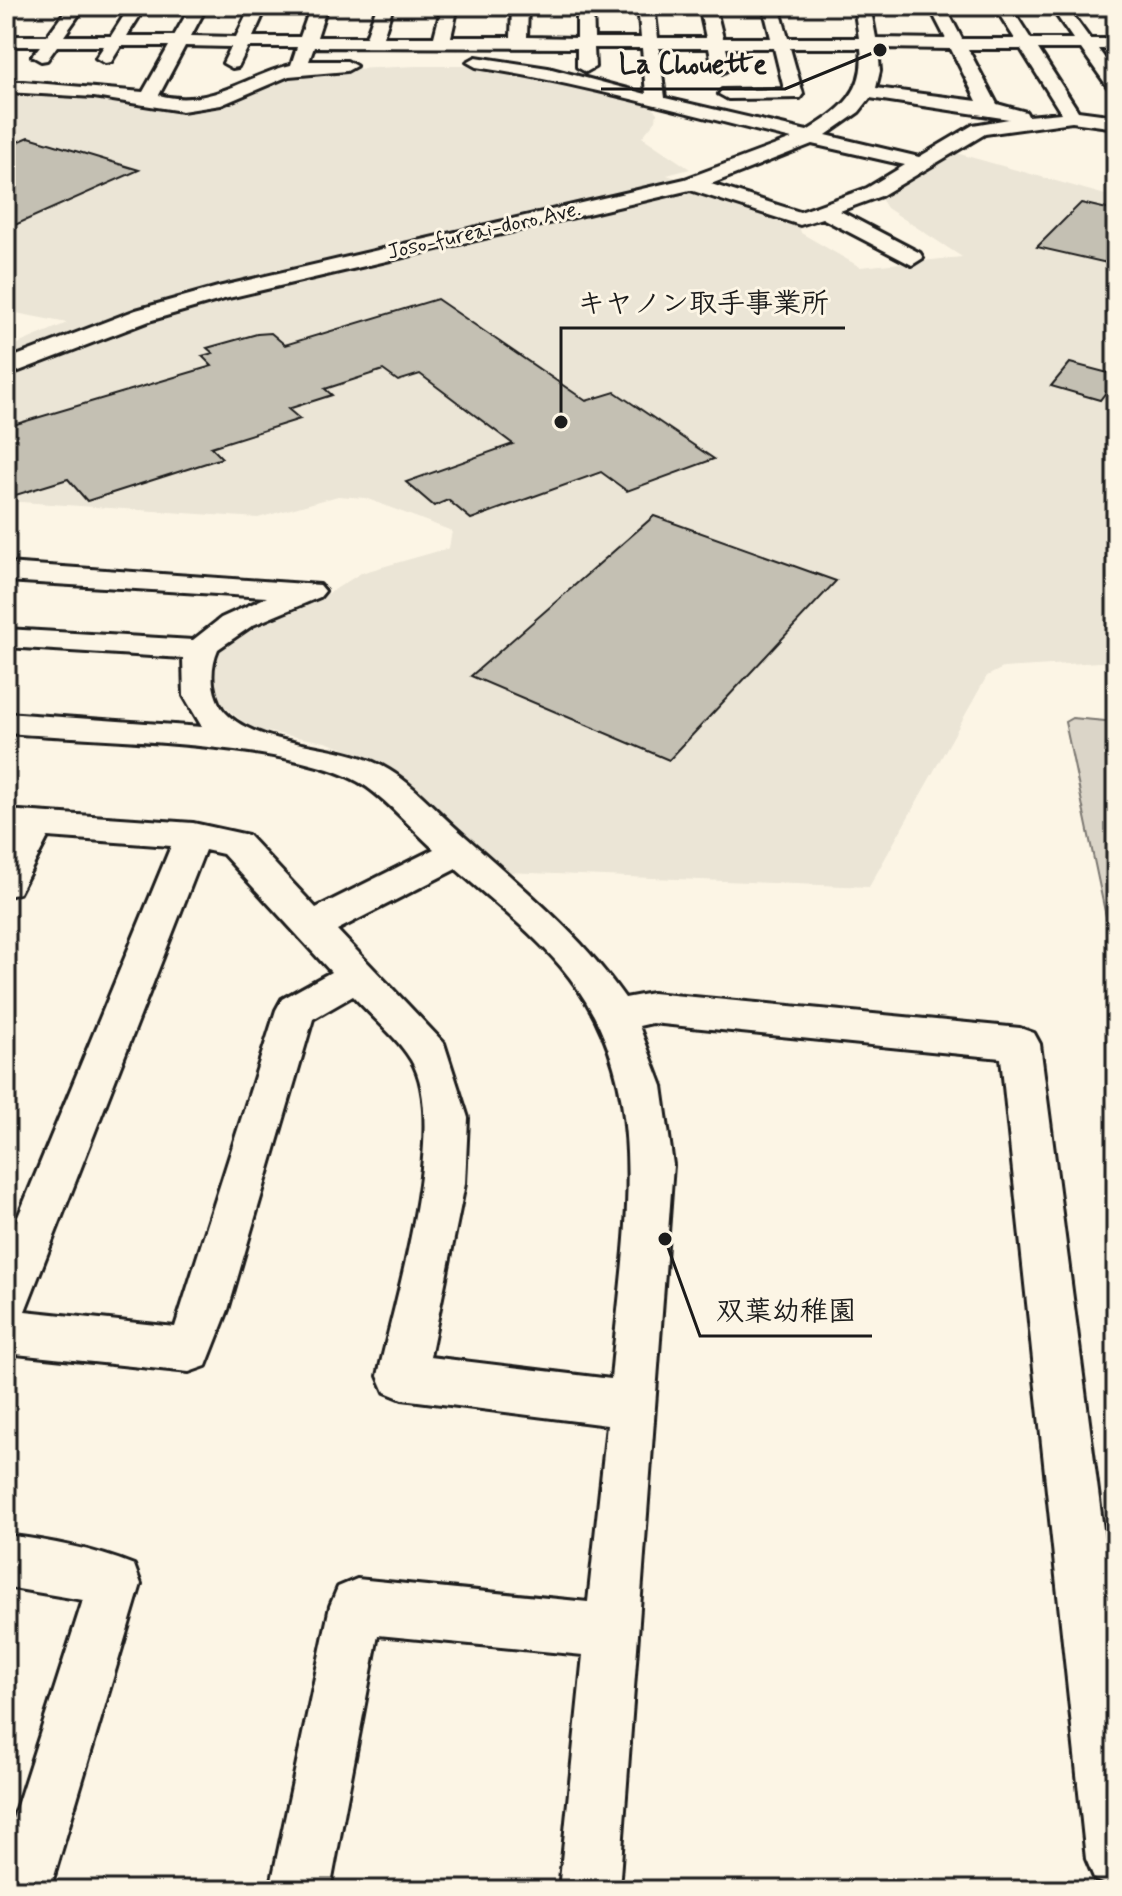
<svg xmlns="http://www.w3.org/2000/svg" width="1122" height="1896" viewBox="0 0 1122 1896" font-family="Mynerve,'Klee One',sans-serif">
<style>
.built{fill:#ebe5d6}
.green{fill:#dbd5c8;stroke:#7c7872;stroke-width:2}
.building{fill:#c4c0b3;stroke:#1c1c1c;stroke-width:2}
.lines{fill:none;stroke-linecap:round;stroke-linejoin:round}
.minor-casing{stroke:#1c1c1c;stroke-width:6}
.minor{fill:#fcf5e5;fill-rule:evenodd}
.labels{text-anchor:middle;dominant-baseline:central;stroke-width:6;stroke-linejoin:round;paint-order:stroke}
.far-street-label{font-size:22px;fill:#1c1c1c;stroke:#fcf5e5}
.leader{fill:none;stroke:#1c1c1c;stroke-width:3}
.callout-dot{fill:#1c1c1c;stroke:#fcf5e5;stroke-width:3}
.callout-label{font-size:28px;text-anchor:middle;font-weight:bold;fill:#1c1c1c;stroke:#fcf5e5;stroke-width:6;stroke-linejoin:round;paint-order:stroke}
</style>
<rect width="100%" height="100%" fill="#fcf5e5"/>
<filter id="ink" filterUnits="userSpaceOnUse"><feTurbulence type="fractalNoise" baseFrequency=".0125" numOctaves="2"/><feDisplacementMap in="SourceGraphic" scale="16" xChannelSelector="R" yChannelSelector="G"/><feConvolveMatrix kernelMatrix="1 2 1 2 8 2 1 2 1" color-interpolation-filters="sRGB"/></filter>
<g filter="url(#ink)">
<path class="built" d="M416,66H469L536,77L652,107L657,113L656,120L642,137L690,169L667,175L798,222L801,233L860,267L962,257L887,208L878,194L949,151L1116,198V661L1003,668L987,676L869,887L507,872L420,792L378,761L325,742L251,729L218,701L206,672L215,651L237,630L315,602L361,573L449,548L452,531L365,498L338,496L258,518L6,501V349L67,323L6,311V93L99,98L180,111L242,99L259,90L258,81L294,72Z"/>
<path class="green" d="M1072,718L1116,722V964L1065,722Z"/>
<g class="building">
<path d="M29,137L139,170L6,229V147Z"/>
<path d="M1081,203L1116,211V265L1037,247Z"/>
<path d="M437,299L586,401L615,392L714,459L627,491L601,472L471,519L448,500L434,506L406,482L513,444L420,374L398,381L383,370L325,389L332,395L288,409L300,419L211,447L222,458L87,501L68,479L6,498V427L212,366L202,356L213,353L207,348L257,334L271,333L285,345Z"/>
<path d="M1070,363L1116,375V379L1100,400L1051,386Z"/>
<path d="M654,516L836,581L669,760L471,676Z"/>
</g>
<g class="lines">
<defs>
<g id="minor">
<path d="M6,6H20L6,18Z"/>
<path d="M69,6H85L64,36H111L130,6H146L127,36H174L191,6H207L191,36L236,37L251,6H267L253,37H300L311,6H327L317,37H366L377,6H393L383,37H434L442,6H458L451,37H511L512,6H528L527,37L577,38V6H593L594,38H641L638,6H654L658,38H706L699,6H715L723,38H771L763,6H779L788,38H859L854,6H870L876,38L946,39L929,6H945L962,39H1015L994,6H1010L1031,39H1073L1050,6H1066L1090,39H1116V49H1098L1116,74V91L1110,90L1081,49H1038L1078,111L1116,116V128L1072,122L985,134L881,196L840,211L920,253L923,258L912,265L822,218L800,225L690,190L224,299L152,320L6,376V360L136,310L218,287L685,179L792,139C687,114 582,83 476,67L467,62L476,57L548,68L646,94L642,48H594L595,67L586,72L577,67V48L314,47L309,61H347L356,66L347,71L289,76L221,105L182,111L94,97L6,92V82H23L143,92L169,46H121L111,62L105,63L96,58L104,46H57L47,60L41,61L32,56L40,46H6V36H47ZM185,46L231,47L223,63L232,68L238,67L248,47H297L291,65C245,76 208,109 159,95ZM659,48H709L713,68L722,73L731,68L726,48H774L784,89L722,90L719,94L728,99L800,98L803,94L790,48H861C866,92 841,110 807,131L665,98ZM878,48L951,49L977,101L876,88L880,71ZM968,49H1021L1061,113L1028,116L1026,112L997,104ZM870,98L1009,119L973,125L919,157L826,135L859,112ZM812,144L905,165L867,188L800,212L711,184Z"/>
<path d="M6,563L320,585L325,591L320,597L253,625L218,649C209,669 210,700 229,716C268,750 343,741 389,770C414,785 436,811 458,830C517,883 579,932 625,998L652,993L1020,1028L1034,1033L1040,1044L1116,1630V1889L1095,1880L1086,1859L1001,1058L652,1023L639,1026L662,1086L673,1165L619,1890H559L583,1655L378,1635L330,1890H270L330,1606L338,1587L357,1579L588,1602L607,1425L402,1399L385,1392L378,1376C394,1303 450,1124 411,1060C397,1037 371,1016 353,996L313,1019L228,1310L206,1366L189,1372L6,1353V1246L171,846L48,837L19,893L6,897V849L14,835L6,834V810L193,823L248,835L316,908L434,849C412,829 391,804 367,787C301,741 91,740 6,733V713L202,727L184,696L183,658L6,647V629L193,640L221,618L267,597L6,581ZM205,850L223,854L331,972L282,999L276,1010L175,1327L25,1311ZM456,869C494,903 539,937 570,978C658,1093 622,1246 611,1379L430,1357L465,1184L468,1118L444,1043L337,930Z"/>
<path d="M6,1535C51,1541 91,1548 134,1565L141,1584L50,1890H6V1840L83,1600L6,1587Z"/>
</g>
</defs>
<use href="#minor" class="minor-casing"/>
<use href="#minor" class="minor"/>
</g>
</g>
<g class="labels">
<g class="far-street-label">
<text transform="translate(484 231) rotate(-13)">Joso-fureai-doro Ave.</text>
</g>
</g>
<path class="leader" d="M880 50L785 89H601M561 422L561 328H845M665 1239L700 1336H872"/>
<g class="callout-dot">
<circle cx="880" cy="50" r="8"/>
<circle cx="561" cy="422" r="8"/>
<circle cx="665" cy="1239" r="8"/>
</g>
<g class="callout-label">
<text x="693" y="73">La Chouette</text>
<text x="703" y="312">キヤノン取手事業所</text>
<text x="786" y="1320">双葉幼稚園</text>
</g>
<rect width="1122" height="1896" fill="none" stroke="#fcf5e5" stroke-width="32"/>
<rect x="16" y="16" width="1090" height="1864" fill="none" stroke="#1c1c1c" stroke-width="3" filter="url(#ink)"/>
</svg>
